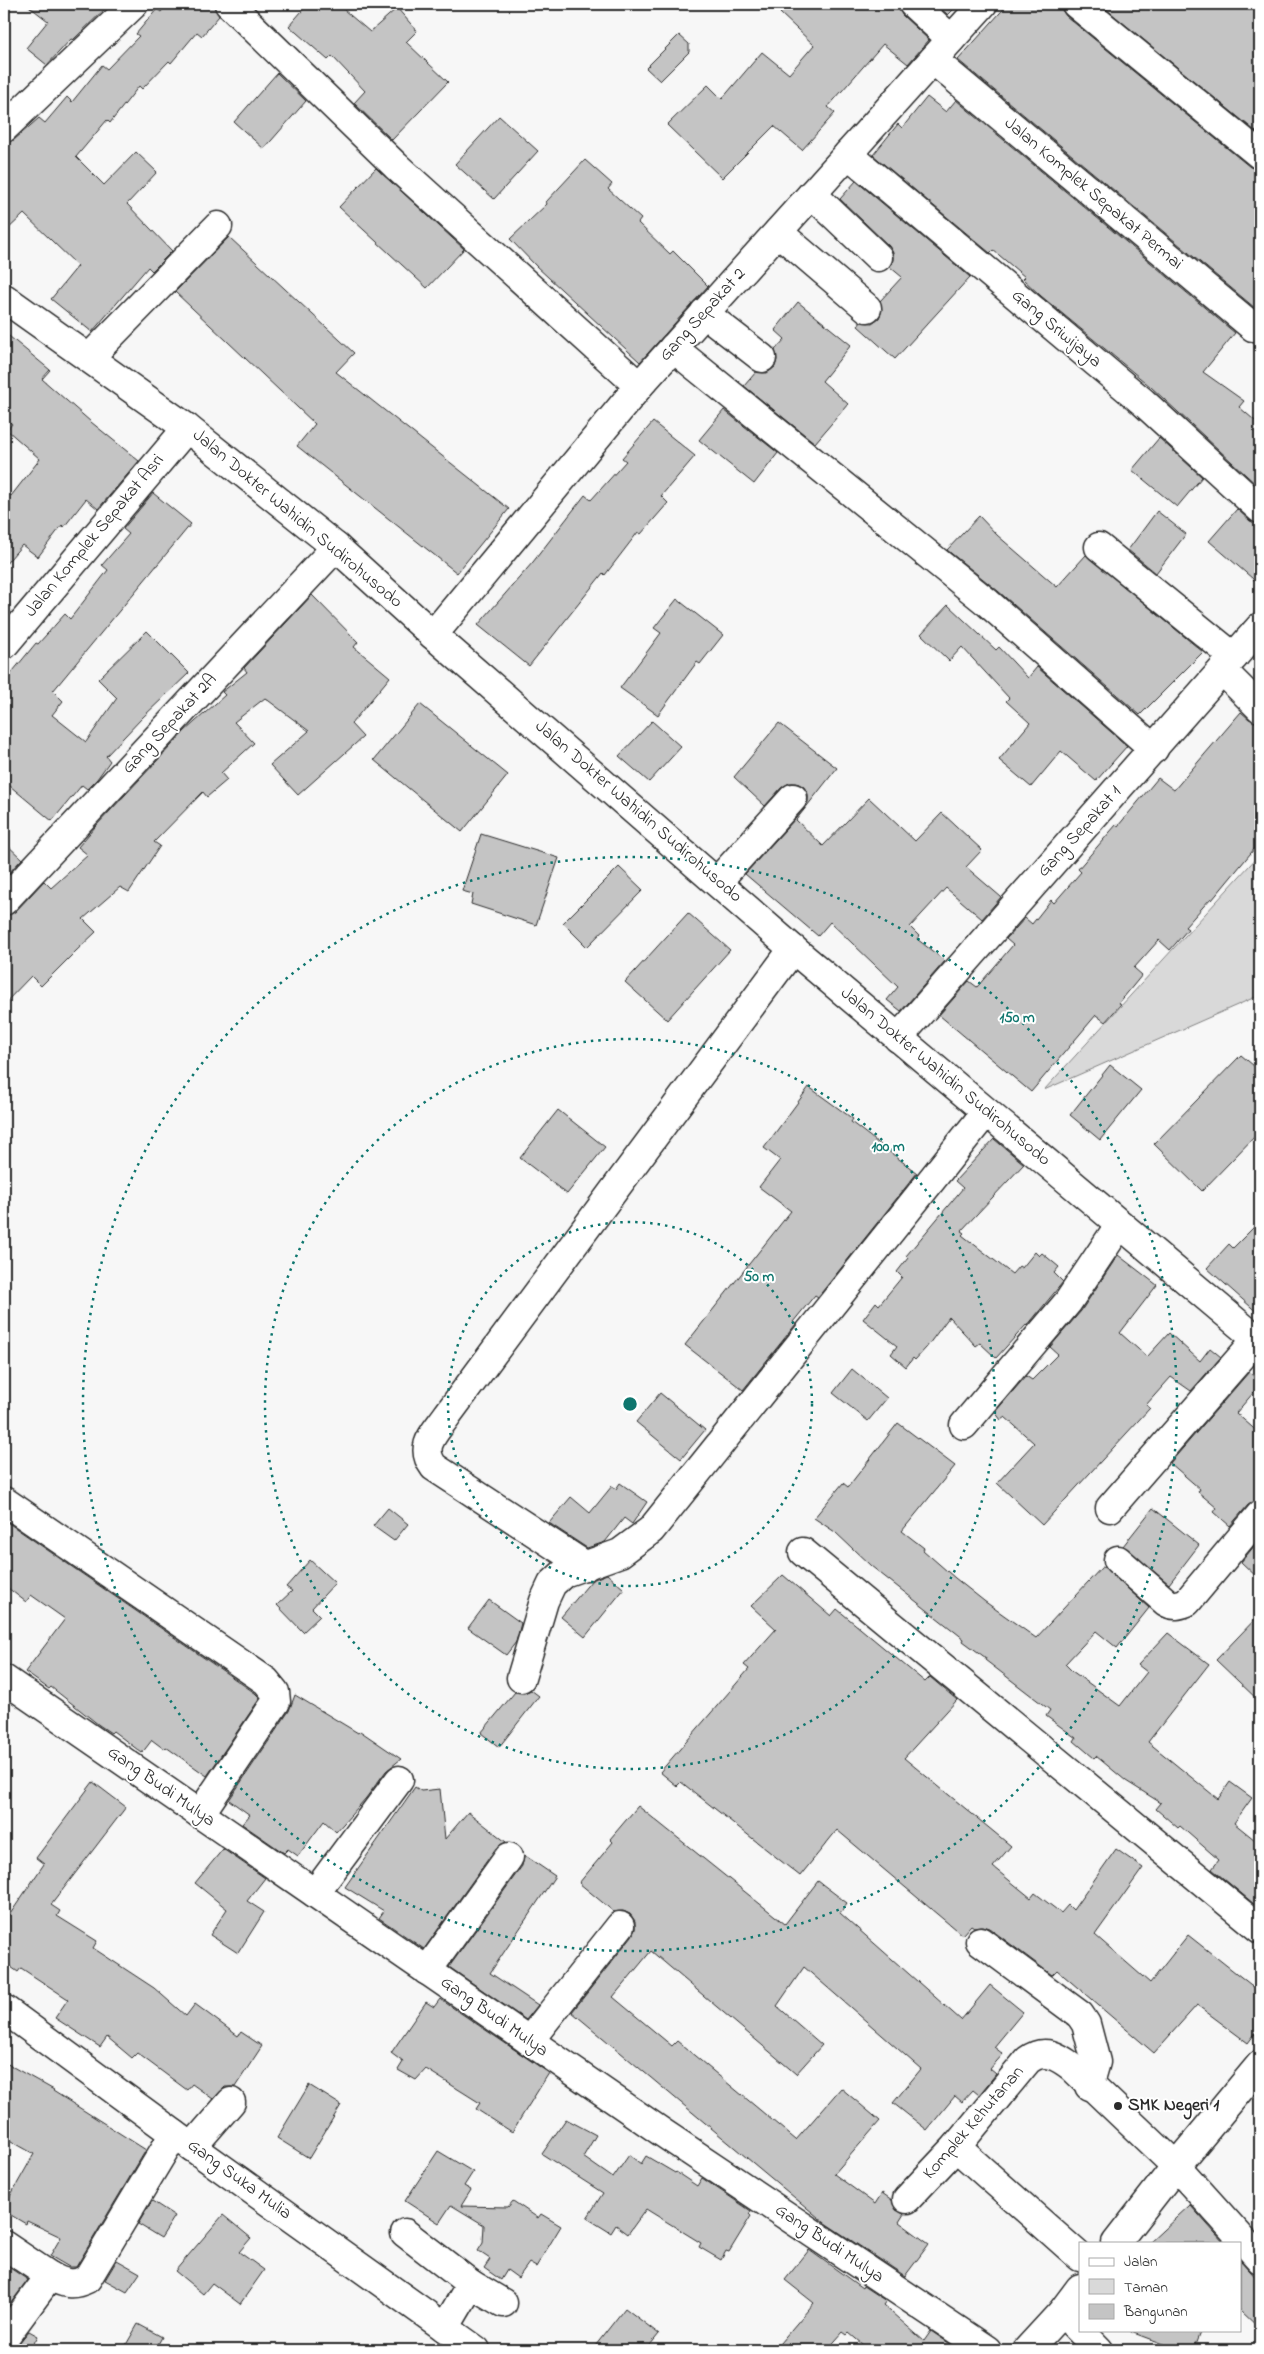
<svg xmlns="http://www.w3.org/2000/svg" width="1264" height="2354" viewBox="0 0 1264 2354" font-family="'Indie Flower',sans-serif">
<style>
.green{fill:#d9d9d9;stroke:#828282}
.building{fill:#c4c4c4;stroke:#2b2b2b}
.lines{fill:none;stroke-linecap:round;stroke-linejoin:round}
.minor-casing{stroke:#2b2b2b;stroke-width:31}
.minor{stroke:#fff;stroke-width:28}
.ring{fill:none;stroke:#0f766e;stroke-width:2.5;stroke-dasharray:2.5 5}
.poi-dot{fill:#2b2b2b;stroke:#fff;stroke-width:2}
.labels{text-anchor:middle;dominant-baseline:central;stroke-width:4;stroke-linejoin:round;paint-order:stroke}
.street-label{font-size:18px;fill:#2b2b2b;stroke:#fff}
.poi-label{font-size:18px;font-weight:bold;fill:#2b2b2b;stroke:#fff;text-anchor:start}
.centre{fill:#0f766e;stroke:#fff;stroke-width:2.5}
.ring-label{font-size:15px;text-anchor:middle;font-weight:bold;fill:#0f766e;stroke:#fff;stroke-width:4;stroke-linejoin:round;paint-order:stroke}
</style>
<rect width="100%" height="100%" fill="#f7f7f7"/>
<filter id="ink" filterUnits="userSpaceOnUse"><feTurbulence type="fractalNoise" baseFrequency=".02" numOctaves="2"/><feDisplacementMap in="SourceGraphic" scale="10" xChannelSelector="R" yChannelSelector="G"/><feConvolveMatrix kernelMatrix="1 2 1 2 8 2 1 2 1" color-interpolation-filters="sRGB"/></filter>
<g filter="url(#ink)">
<path class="green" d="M1260,854V995L1044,1090Z"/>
<g class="building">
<path d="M26,4H110L73,40L71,39L47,65L26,48L48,21Z"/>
<path d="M168,4H214L219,16L202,36L197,32L171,63L169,61L142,89L139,86L110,123L107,120L76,157L104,185L136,152L157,172L127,204L172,251L152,271L148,267L92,332L51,299L78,266L24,214L4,233V143L14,140L39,118L45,123L67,97L72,102L102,65L107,69L139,36L136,34L157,9L161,12Z"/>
<path d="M308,4H337L370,32L397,8L417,31L406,42L448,82L392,140L354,103L365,91L332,56L328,60L289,26Z"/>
<path d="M789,4H898L902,15L929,40L908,64L883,44L828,107L835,113L802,150L774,126L722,178L667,125L708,85L722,99L762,52L789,74L814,45L780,13Z"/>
<path d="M936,4H959L948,15Z"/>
<path d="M1008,4H1061L1062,10L1066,16L1250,167L1260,170V301L1255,308L958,60Z"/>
<path d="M1100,4H1260V135Z"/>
<path d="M679,35L689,44V52L660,81L646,68Z"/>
<path d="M277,73L306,101L264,149L234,122Z"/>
<path d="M927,97L946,112L956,100L1235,333L1203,372L1244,401L1239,407L1260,425V488L1151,387L1041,296L1023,279L1025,277L993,250L990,253L873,155L898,124L902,128Z"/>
<path d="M499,116L538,151L494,199L455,164Z"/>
<path d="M585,160L612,184L608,189L641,219L638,223L670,254L673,251L708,286L640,362L536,266L510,239L547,204L546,202Z"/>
<path d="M376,168L464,249L427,288L339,207Z"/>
<path d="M856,181L970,277L895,359L858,326L861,322L872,323L879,318L882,310L880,301L902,277L890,267L893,260V253L889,246L840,199Z"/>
<path d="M229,237L354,353L336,372L509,509L457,573L297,446L315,424L175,292Z"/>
<path d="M798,302L851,345L822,381L848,404L815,443L744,386L756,372L767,373L775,367L777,360L775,350L785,339L775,330Z"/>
<path d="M4,332L50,370L42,379L91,422L139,461L98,509L86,499L64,527L62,525L38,557L22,545L4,566V490L11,496L40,459L7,430L12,424L4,417Z"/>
<path d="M724,410L778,453L754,484L699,440Z"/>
<path d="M653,422L695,456L661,496L668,503L641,534L638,532L605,575L603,573L529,666L478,625L533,562L585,495L591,500L626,461L622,458Z"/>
<path d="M1159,438L1202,477L1177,507L1132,470Z"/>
<path d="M153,493L191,524L53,691L63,701L52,715L86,742L117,698L98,679L147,631L189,673L142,718L106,756L110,761L97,779L87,789L82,785L52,821L4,781V682L36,643L38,644L65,614L70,619L108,570L102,565L129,534L123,529Z"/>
<path d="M1237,509L1250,521L1260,524V585L1209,541Z"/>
<path d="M1157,511L1186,534L1156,573L1128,550Z"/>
<path d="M979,516L997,535L1057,587L1086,555L1203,652L1140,715L998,591L947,550Z"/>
<path d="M312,595L358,642L354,647L390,677L351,724L363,737L298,795L270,765L309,731L265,698L234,722L254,743L221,773L227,780L207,797L203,792L154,842L160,846L129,892L120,887L83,919L96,932L76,951L41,986L31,976L4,1004V916L15,912L44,881L51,888L88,855L78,847L95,827L185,731L225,695L222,692L247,672L244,668Z"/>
<path d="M677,599L723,635L700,664L697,662L658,715L620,688L661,633L654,628Z"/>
<path d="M948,605L996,650L999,647L1028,678L1037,667L1127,746L1096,781L1061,751L1031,787L999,760L1030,723L1006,701L1009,698L962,647L949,661L921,634Z"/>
<path d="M420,704L508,775L462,832L374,760Z"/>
<path d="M1241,712L1249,719L1260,723V842L1212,900L1211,898L1185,927L1188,929L1170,950L1159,940L1134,968L1142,975L1119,1003L1121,1004L1105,1022L1096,1015L1031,1092L939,1015L969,981L977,987L1013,945L1006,939L1025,918L1032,924L1051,900L1054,903L1081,872L1078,869L1116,825L1118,826L1158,778L1174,790Z"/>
<path d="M652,721L681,747L649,782L619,756Z"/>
<path d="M779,723L837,768L796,820L823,846L869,798L915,841L942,813L982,850L966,867L1001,897L982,919L946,888L910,927L919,936L917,939L945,961L901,1011L887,1000L898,987L830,922L818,936L745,874L805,808L808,802V794L804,787L797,783H789L781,788L765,806L734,777Z"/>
<path d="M481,834L559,858L536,925L471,904L473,894L462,891Z"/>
<path d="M4,842L22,859L4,878Z"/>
<path d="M619,867L643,890L587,947L563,923Z"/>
<path d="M688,913L730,950L667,1020L625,982Z"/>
<path d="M1241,1055L1260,1071V1131L1202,1191L1154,1144Z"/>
<path d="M1110,1065L1141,1090L1100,1140L1070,1115Z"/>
<path d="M809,1087L853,1119L851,1122L917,1173L818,1297L815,1295L793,1322L796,1324L743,1390L685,1345L791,1211L759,1187L780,1160L764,1148Z"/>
<path d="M558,1110L605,1147L567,1194L520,1158Z"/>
<path d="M994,1139L1024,1164L961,1231L964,1233L962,1235L1012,1274L1019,1266L1022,1268L1035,1252L1039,1256L1042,1253L1059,1267L1054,1273L1063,1282L1027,1326L1026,1325L996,1358L980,1343L976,1346L949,1317L926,1348L915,1360L913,1358L906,1367L891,1354L897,1346L863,1319L876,1302L879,1305L902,1277L897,1272L908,1258L906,1256L963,1188L955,1181Z"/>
<path d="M1260,1221V1315L1207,1268L1229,1244L1233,1248Z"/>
<path d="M1118,1255L1157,1285L1120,1333L1147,1357L1169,1333L1200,1361L1210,1348L1221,1357L1191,1391L1171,1377L1146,1405L1150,1408L1042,1525L997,1483L1034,1443L1005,1417L1001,1420L995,1412L1026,1376L1032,1380L1058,1354L1050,1347L1081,1311Z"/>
<path d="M852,1369L887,1398L868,1421L833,1393Z"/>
<path d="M1249,1372L1260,1382V1385L1236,1413L1260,1434V1500L1248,1505L1230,1526L1214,1512L1217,1508L1198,1492L1200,1489L1170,1463Z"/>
<path d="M660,1393L705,1430L681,1459L636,1422Z"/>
<path d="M898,1423L955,1466L902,1531L924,1548L923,1550L955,1578L984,1601L1036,1638L1102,1567L1105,1568L1149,1608L1117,1648L1096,1631L1065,1664L1072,1671L1120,1706L1147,1672L1138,1665L1168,1633L1209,1664L1148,1742L1218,1799L1230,1782L1252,1798L1234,1823L1260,1844V1909L1212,1869L1219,1860L1180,1826L1178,1828L1156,1809L1161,1803L1126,1781L1096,1756L1094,1758L1074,1741L1076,1738L1046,1716L1050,1710L985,1660L986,1658L963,1641L964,1639L871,1566L835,1532L814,1518L843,1483L848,1487Z"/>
<path d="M620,1483L647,1502L632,1524L624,1518L605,1542L587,1548L549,1523L571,1497L590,1513L612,1486L616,1489Z"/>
<path d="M388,1508L408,1524L394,1541L373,1526Z"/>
<path d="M1153,1508L1199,1545L1169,1584L1123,1546Z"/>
<path d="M4,1520L255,1693L260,1698L207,1776L166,1747L164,1749L152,1740L142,1753L113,1731L111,1733L99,1725L51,1687L49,1689L25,1672L65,1619L31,1595L26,1602L4,1585Z"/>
<path d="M1260,1539V1580L1241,1562Z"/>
<path d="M310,1560L335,1583L312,1608L320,1616L303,1632L277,1605L292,1591L286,1587Z"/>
<path d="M607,1574L624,1589L585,1637L561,1617L592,1580Z"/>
<path d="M783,1575L831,1616L837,1609L925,1682L930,1677L957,1700L904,1758L1011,1846L993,1867L1031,1898L1035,1893L1061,1913L1068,1905L1073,1910L1116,1849L1143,1868L1095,1935L1150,1983L1188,1935L1260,1992V2027L1248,2043L1197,2005L1154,2053L1057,1970L1052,1975L989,1928L982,1926L974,1927L971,1925L962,1935L837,1830L800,1876L681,1782L677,1786L660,1772L749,1669L744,1665L776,1629L751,1606Z"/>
<path d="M489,1600L521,1623L516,1642L506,1655L468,1628Z"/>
<path d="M1260,1614V1702L1216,1660Z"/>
<path d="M531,1690L539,1696L499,1747L481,1733L515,1692L524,1693Z"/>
<path d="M295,1695L358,1733L360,1731L401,1759L386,1771L366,1798L336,1832L324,1821L298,1856L288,1849L284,1853L242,1824L250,1815L229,1800L289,1711Z"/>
<path d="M93,1782L126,1807L51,1905L60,1911L57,1916L97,1941L93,1948L154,1988L186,2016L195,2004L238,2036L241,2032L262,2046L235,2087H225L213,2099L192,2084L187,2090L137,2053L132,2058L107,2037L100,2047L55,2018L68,1999L21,1968L18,1972L4,1962V1923L44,1864L36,1858Z"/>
<path d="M415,1787L421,1791L440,1789L445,1839L468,1812L506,1842L496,1848L424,1949L379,1918L384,1911L345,1887Z"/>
<path d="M638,1806L785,1924L818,1881L847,1903L840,1913L961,2020L990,1985L1023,2012L994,2047L1003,2054L990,2069L996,2074L979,2095L973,2090L962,2102L955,2096L927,2130L893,2103L921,2069L804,1967L777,2006L822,2045L796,2074L651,1951L613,1997L672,2046L677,2041L796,2140L841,2088L880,2121L834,2174L875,2204L882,2193L892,2200L896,2210L904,2214L899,2222L929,2244L905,2276L825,2223L572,2012L632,1936L635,1929V1921L630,1914L623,1911L614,1912L579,1883L613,1842L610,1839Z"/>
<path d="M223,1849L265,1878L247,1901L264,1912L238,1953L210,1935L227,1909L195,1883Z"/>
<path d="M524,1855L555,1876L490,1973L538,2005L526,2020L449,1967L522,1866Z"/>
<path d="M440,1999L549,2073L512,2132L476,2109L480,2103L426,2069L416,2080L398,2070L403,2062L391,2053L426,2002L434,2007Z"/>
<path d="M4,2062L54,2090L53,2091L146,2150L76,2267H69L50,2256L61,2237L27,2221L26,2224L4,2211V2207L34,2154L4,2137Z"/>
<path d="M309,2085L341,2105L309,2158L277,2138Z"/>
<path d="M566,2119L596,2135L583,2157L613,2178L629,2155L641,2164L646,2156L675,2173L676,2172L697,2186L702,2178L751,2211L749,2214L751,2216L729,2252L726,2251L721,2260L699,2247L701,2243L646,2209L628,2234L616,2225L611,2233L587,2218L603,2193L542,2154Z"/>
<path d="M438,2151L473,2172L464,2186L471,2190L461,2206L508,2207L513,2201L538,2218L541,2214L561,2226L536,2267L529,2263L518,2278L507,2270L501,2280L484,2268L490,2259L478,2251L483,2243L484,2225L451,2205L439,2223L405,2201Z"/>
<path d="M152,2201L175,2216L161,2238L138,2224Z"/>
<path d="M1190,2205L1224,2243H1149Z"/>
<path d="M223,2215L251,2238L239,2252L264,2270L240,2304L212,2283L203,2294L175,2271Z"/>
<path d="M809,2250L862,2288L863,2286L886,2301L883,2305L924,2341L931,2331L959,2350H869L849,2333L847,2335L843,2332L827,2350H774L814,2303L785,2280Z"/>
<path d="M117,2260L140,2273L127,2292L105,2280Z"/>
<path d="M1240,2260L1260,2282V2329L1240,2310Z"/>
<path d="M10,2268L28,2280L4,2312V2276Z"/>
<path d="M625,2308L659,2334L646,2350H592Z"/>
<path d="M138,2324L162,2337L155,2350H123Z"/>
<path d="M1131,2330H1201L1193,2350H1179L1131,2332Z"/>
<path d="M29,2331L38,2336L30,2350H13Z"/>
</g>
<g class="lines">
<defs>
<g id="minor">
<path d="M229,4L396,166L639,386"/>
<path d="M913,4L951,39"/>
<path d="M1076,4L1260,155"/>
<path d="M933,60L1253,327"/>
<path d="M4,128L134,4"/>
<path d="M848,154L1143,402L1260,509"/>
<path d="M812,194L878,257"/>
<path d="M778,232L867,308"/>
<path d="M4,298L187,428L336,547L433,635L793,949L1260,1342"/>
<path d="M704,313L762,358"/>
<path d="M673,348L988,603L1154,749"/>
<path d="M89,358L218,226"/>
<path d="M1099,547L1234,657"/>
<path d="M433,635L639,386L983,4"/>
<path d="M4,645L187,428"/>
<path d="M1223,671L1260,708"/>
<path d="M717,882L793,798"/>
<path d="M4,901L336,547"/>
<path d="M898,1038L1260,627"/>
<path d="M964,1425L1068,1302L1120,1224"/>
<path d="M4,1501L266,1681L275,1692L276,1702L200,1814"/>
<path d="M1110,1508L1257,1339"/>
<path d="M803,1552L1260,1929"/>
<path d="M1118,1560L1166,1602C1174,1607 1179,1605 1187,1602L1260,1515"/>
<path d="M586,1566L434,1467C418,1446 435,1433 448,1414L793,949"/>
<path d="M521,1678L544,1601L552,1584L564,1573L620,1553L651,1530L986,1112"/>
<path d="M4,1679L663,2133L987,2350"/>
<path d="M315,1893L399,1780"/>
<path d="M980,1941L1080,2015L1086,2024L1096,2062L1089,2086"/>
<path d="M427,1971L509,1857"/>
<path d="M4,2009L192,2147L476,2350"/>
<path d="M529,2041L620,1926"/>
<path d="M192,2147L231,2102"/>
<path d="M956,2147L1080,2257"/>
<path d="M907,2199L956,2147L1028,2060C1044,2048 1058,2056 1072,2067L1176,2166L1260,2259"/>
<path d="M405,2233L471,2284L445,2328"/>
<path d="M1116,2243L1176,2166L1260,2065"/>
<path d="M4,2245L50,2276L4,2338"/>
<path d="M50,2276C64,2284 73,2286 87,2279L174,2134"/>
<path d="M471,2284L503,2303"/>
<path d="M1062,2312L1099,2350"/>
<path d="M1027,2350L1062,2312L1080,2288"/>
</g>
</defs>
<use href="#minor" class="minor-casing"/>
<use href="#minor" class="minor"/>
</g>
</g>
<g class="ring">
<circle cx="630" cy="1404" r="182"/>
<circle cx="630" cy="1404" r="365"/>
<circle cx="630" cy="1404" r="547"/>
</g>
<circle class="poi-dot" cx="1118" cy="2106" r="5"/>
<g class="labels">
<g class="street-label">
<text transform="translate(1093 194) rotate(40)">Jalan Komplek Sepakat Permai</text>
<text transform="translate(703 315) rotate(-48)">Gang Sepakat 2</text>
<text transform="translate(1056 329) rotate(40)">Gang Sriwijaya</text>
<text transform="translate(297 519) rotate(40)">Jalan Dokter Wahidin Sudirohusodo</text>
<text transform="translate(95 536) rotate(-50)">Jalan Komplek Sepakat Asri</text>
<text transform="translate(170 724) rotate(-47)">Gang Sepakat 2A</text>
<text transform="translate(638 812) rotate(41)">Jalan Dokter Wahidin Sudirohusodo</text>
<text transform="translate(1080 832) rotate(-48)">Gang Sepakat 1</text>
<text transform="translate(945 1077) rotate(40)">Jalan Dokter Wahidin Sudirohusodo</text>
<text transform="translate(161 1787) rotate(35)">Gang Budi Mulya</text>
<text transform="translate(494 2017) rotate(35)">Gang Budi Mulya</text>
<text transform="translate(974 2123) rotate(-49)">Komplek Kehutanan</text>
<text transform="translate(239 2180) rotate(36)">Gang Suka Mulia</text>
<text transform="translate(829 2244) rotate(34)">Gang Budi Mulya</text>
</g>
<g class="poi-label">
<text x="1128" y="2106">SMK Negeri 1</text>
</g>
</g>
<circle cx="630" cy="1404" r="8" class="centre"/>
<g class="ring-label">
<text x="1017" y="1022">150 m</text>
<text x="888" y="1151">100 m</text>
<text x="759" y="1281">50 m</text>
</g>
<rect width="1264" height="2354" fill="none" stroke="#fff" stroke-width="20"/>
<rect x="10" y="10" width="1244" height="2334" fill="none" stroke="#2b2b2b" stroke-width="2" filter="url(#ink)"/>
<rect x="1079" y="2242" width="162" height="90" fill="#ffffff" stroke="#aaaaaa"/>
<rect x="1089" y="2258" width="25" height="8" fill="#ffffff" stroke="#aaaaaa"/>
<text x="1124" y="2266" font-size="15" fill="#2b2b2b">Jalan</text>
<rect x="1089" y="2279" width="25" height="15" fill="#d9d9d9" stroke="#aaaaaa"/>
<text x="1124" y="2292" font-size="15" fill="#2b2b2b">Taman</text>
<rect x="1089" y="2304" width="25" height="15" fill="#c4c4c4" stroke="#aaaaaa"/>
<text x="1124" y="2316" font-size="15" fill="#2b2b2b">Bangunan</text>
</svg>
